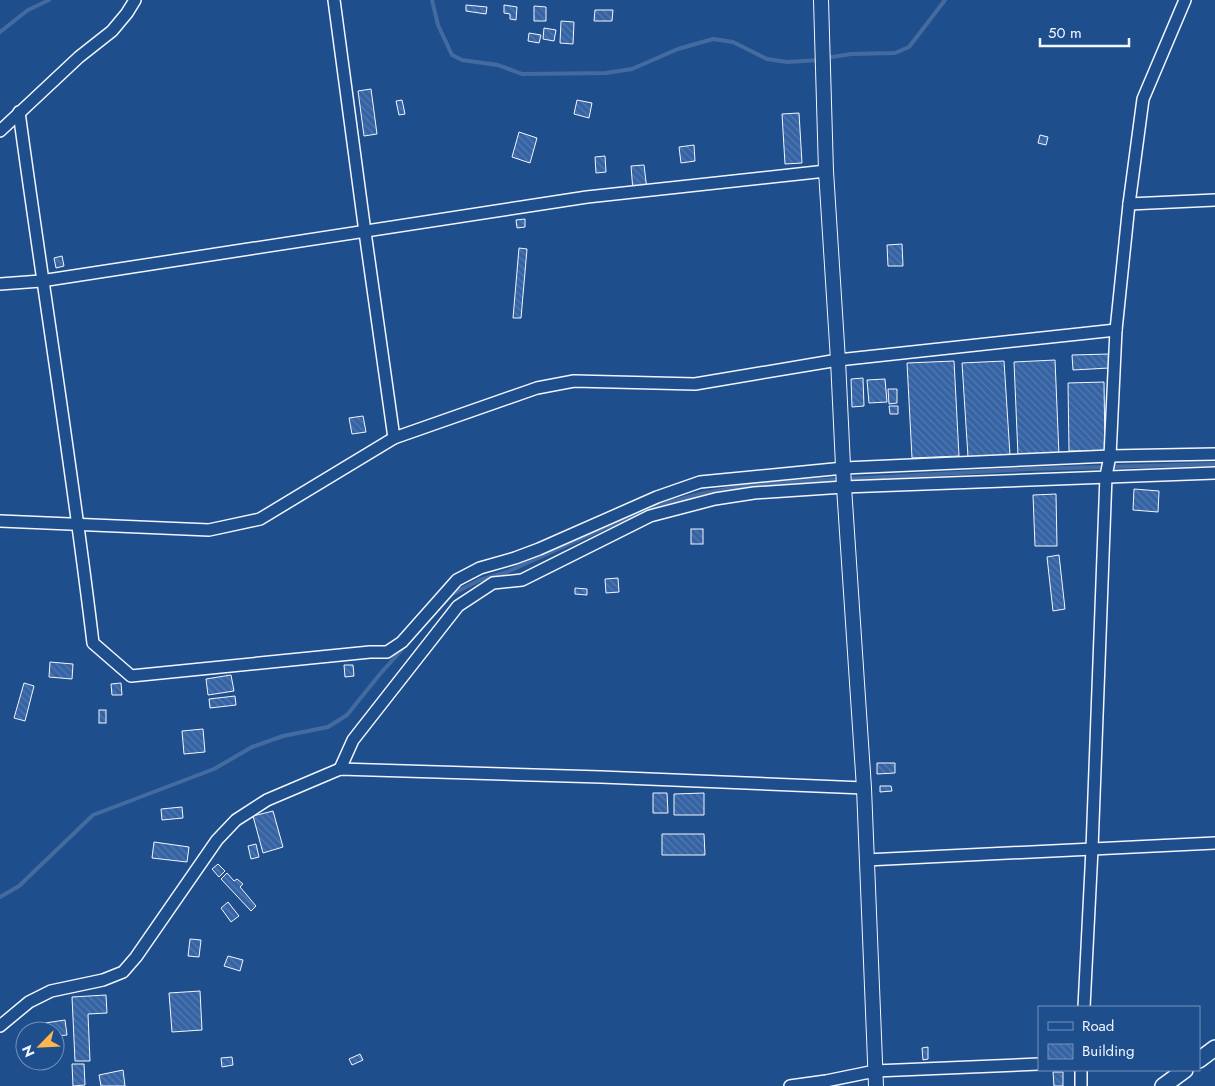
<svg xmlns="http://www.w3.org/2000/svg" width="1215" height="1086" viewBox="0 0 1215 1086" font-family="Jost,sans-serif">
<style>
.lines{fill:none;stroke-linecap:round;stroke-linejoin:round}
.stream{stroke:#446ba0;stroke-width:4}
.building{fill:url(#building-back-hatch);stroke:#f2f6ff}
.minor-casing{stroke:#f2f6ff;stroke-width:14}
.tertiary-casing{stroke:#f2f6ff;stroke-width:16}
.secondary-casing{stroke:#f2f6ff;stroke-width:18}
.minor{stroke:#1f4e8c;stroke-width:11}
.tertiary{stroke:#1f4e8c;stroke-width:14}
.secondary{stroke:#1f4e8c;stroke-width:15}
</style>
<defs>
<pattern id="building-back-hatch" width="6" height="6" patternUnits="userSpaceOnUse" patternTransform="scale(1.25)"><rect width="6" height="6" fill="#3563a3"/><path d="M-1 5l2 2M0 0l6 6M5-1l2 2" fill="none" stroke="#537ab1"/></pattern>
</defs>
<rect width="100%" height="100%" fill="#1f4e8c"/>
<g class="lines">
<g class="stream">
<path d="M432,0L438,25L452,55L462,60L498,65L522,74L606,73L632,69L678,49L713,39L733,42L767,59L787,62L820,60"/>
<path d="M0,32L28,10L49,0"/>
<path d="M826,58L851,54L895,53L909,47L945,0"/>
<path d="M846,479L1031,469L1215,464"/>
<path d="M0,897L19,886L93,815L214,769L252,747L283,736L328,727L347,715L380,674L452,594L480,580L507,572L651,507L704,493L756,484L839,479"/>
</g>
</g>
<g class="building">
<path d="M466,5L487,7L486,14L466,11Z"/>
<path d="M504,5L517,7L516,20L510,19V14L504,13Z"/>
<path d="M534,6L546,7V21H534Z"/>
<path d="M595,10H613L612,21H594Z"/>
<path d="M561,21L574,22L573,44L560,43Z"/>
<path d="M544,28L556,30L554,41L543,39Z"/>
<path d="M529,33L541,35L539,43L528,41Z"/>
<path d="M371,89L377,134L364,136L358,91Z"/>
<path d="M402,100L405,114L399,115L396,101Z"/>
<path d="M577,100L592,103L589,118L574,114Z"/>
<path d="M799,113L802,163L785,164L782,114Z"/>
<path d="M519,132L537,138L530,163L512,157Z"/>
<path d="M1040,135L1048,137L1046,145L1038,143Z"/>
<path d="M694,145L695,161L681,163L679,147Z"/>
<path d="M605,156L606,172L596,173L595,157Z"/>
<path d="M644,165L647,190L633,191L631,166Z"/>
<path d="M525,219V227L517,228L516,220Z"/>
<path d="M902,244L903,266H888L887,245Z"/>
<path d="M519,248L527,249L521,318H513Z"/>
<path d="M62,256L64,266L56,268L54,258Z"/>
<path d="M1109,354V368L1073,370L1072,355Z"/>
<path d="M1055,360L1059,455L1018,456L1014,362Z"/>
<path d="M954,361L959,456L912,458L907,363Z"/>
<path d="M1004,361L1010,455L968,457L962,363Z"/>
<path d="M863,378L864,406L852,407L851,379Z"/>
<path d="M885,379L887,402L869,403L867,380Z"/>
<path d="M1104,382L1105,451H1069L1068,383Z"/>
<path d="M888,389H897V403L889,404Z"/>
<path d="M889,406H898V414H890Z"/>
<path d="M363,416L366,432L352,434L349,418Z"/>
<path d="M1134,489L1159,491L1158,512L1133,510Z"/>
<path d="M1056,494L1057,546H1035L1033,495Z"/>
<rect x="691" y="529" width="12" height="15"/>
<path d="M1059,555L1065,609L1053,611L1047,557Z"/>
<path d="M618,578L619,592L606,593L605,579Z"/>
<path d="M575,588L587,589V595L575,594Z"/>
<path d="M50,662L73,664L72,679L49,677Z"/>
<path d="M344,665H353L354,676L345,677Z"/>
<path d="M231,675L234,691L208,695L206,679Z"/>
<path d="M24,683L34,686L25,721L14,718Z"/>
<path d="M121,683L122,695H112L111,684Z"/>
<path d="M235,696L236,705L210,708L209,699Z"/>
<rect x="99" y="710" width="7" height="13"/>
<path d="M203,729L205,752L184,754L182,731Z"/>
<path d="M877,763H895V773L877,774Z"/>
<path d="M880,786H891L892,791L880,792Z"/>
<path d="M653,793H667L668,813H653Z"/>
<path d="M704,793V815H674V794Z"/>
<path d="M182,807L183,818L162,820L161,809Z"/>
<path d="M273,811L283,847L263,853L253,816Z"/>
<path d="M662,834H704L705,855H662Z"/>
<path d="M154,842L189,847L187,862L152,858Z"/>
<path d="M256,844L259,857L251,859L248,846Z"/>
<path d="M218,864L225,871L219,877L212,869Z"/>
<path d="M227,873L234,881L237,879L243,884L240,887L256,906L251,911L221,879Z"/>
<path d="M228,902L239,916L231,922L221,908Z"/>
<path d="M190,939L201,940L199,957L188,956Z"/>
<path d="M228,956L243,960L240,971L224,966Z"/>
<path d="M200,991L202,1030L172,1032L169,993Z"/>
<path d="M106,995L107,1013L88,1014L90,1061H75L72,997Z"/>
<path d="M65,1020L67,1035L55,1036V1031H46L45,1023Z"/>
<path d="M928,1047V1059L923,1060L922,1048Z"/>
<path d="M360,1054L363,1060L352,1065L349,1059Z"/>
<path d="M232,1057L233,1065L222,1067L221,1058Z"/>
<path d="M72,1064H84L85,1085L73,1086Z"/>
<path d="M123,1070L125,1086H101L99,1075Z"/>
<path d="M1053,1072H1063V1086H1054Z"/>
</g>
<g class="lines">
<defs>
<g id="minor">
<path d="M334,0L365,232L394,438"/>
<path d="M19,112C43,289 72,466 93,643L131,676L370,652H387L402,642L457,580L480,568L515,558L539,549L657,497L700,482L844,468L1110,456L1215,454"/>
<path d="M0,131L79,57L112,31L127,13L135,0"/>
<path d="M1129,204L1215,200"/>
<path d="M0,284L41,281L587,197L826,171"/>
<path d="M0,521L209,530L260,519L394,438L537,388L574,381L695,384L838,360L1116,330"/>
<path d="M340,769L353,740L458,606L493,583L522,580L650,516L715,499L754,493L844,487L1215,473"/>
<path d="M866,860L1215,843"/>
<path d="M1084,1007L1092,849L1106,476L1110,456L1116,330L1129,204L1143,99L1185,0"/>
<path d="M0,1026L29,1002L51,991L103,980L123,972L136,957L217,840L236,820L267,800L340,769L601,777L864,788"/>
<path d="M790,1086L826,1081L875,1071L1039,1064"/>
<path d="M1081,1086V1070"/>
</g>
<path id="tertiary" d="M821,0L826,171L838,360L844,487L864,788L876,1086"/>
<g id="secondary">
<path d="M1199,1060L1215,1048"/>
<path d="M1163,1086L1185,1070"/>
</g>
</defs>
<use href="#minor" class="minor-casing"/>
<use href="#tertiary" class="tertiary-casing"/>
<use href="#secondary" class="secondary-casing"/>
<use href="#minor" class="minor"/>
<use href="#tertiary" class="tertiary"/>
<use href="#secondary" class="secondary"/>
</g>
<rect x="1038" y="1006" width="162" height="65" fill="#1f4e8c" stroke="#7391ba"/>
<rect x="1048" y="1022" width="25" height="8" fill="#1f4e8c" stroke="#7391ba"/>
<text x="1082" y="1031" font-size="15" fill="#f2f6ff">Road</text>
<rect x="1048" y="1044" width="25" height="15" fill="url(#building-back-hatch)" stroke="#7391ba"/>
<text x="1082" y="1056" font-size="15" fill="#f2f6ff">Building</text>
<g transform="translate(40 1046) rotate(246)"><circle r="24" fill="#1f4e8c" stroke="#7391ba"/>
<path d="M0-4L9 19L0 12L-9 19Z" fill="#ffb74d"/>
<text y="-8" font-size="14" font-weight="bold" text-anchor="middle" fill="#f2f6ff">N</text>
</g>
<path d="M1040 38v8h89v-8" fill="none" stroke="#f2f6ff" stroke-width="2.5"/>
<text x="1048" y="38" font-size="15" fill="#f2f6ff" stroke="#1f4e8c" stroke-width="4" paint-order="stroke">50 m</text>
</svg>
